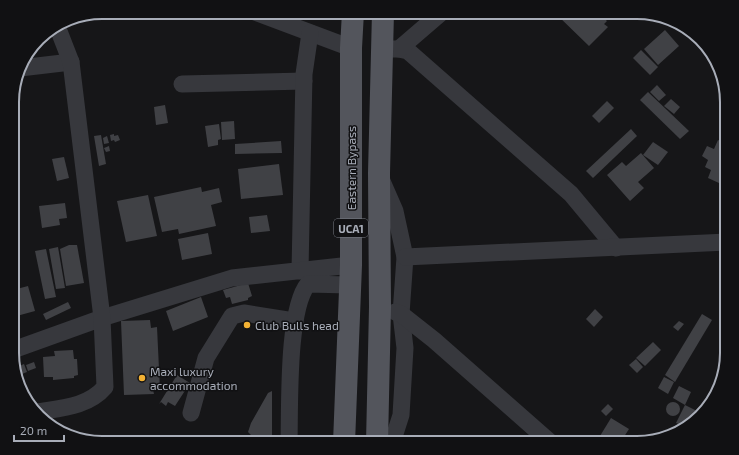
<svg xmlns="http://www.w3.org/2000/svg" width="739" height="455" viewBox="0 0 739 455" font-family="'Exo 2',sans-serif">
<style>
.building{fill:#404145}
.lines{fill:none;stroke-linecap:round;stroke-linejoin:round}
.minor{stroke:#37383d;stroke-width:17}
.major{stroke:#53555c;stroke-width:22}
.poi-dot{fill:#f2b134;stroke:#111113;stroke-width:1.5}
.labels{text-anchor:middle;dominant-baseline:central;stroke-width:3;stroke-linejoin:round;paint-order:stroke}
.shield{fill:#111113;stroke:#7b7e86;stroke-width:1}
.shield-label{font-size:11px;font-weight:bold;fill:#a8adb8}
.street-label{font-size:12px;fill:#a8adb8;stroke:#111113}
.poi-label{font-size:12px;fill:#a8adb8;stroke:#111113;text-anchor:start}
.rim{fill:none;stroke:#a8adb8;stroke-width:2}
</style>
<rect width="100%" height="100%" fill="#161618"/>
<g class="building">
<path d="M554,12H597L607,21L604,24L608,27L589,46Z"/>
<path d="M665,30L679,46L658,65L644,49Z"/>
<path d="M641,50L658,67L650,75L633,58Z"/>
<path d="M657,85L666,95L659,101L650,92Z"/>
<path d="M648,92L689,131L680,139L640,100Z"/>
<path d="M671,99L680,107L674,114L664,106Z"/>
<path d="M607,101L614,108L599,123L592,116Z"/>
<path d="M165,105L168,123L156,125L154,107Z"/>
<path d="M234,121L235,139L222,140L221,122Z"/>
<path d="M219,124L221,139L218,140V145L208,147L205,126Z"/>
<path d="M631,129L637,136L593,178L586,171Z"/>
<path d="M114,134V136L118,135L120,140L115,142L114,140L111,141L110,135Z"/>
<path d="M101,135L106,164L99,166L94,136Z"/>
<path d="M107,136L109,143L104,144L103,138Z"/>
<path d="M718,140L727,144L724,153L727,154V165L719,183L708,178L711,170L705,167L708,160L702,156L707,146L714,149Z"/>
<path d="M281,141L282,153L235,154V144Z"/>
<path d="M653,142L668,152L658,165L643,155Z"/>
<path d="M109,146L110,151L106,152L104,148Z"/>
<path d="M641,153L654,168L638,182L644,188L630,201L607,175L622,162L626,166Z"/>
<path d="M64,157L69,178L57,181L52,159Z"/>
<path d="M279,164L283,195L241,199L238,169Z"/>
<path d="M201,187L202,192L219,188L222,202L211,205L216,226L179,234L178,229L162,232L154,197Z"/>
<path d="M148,195L157,236L126,242L117,201Z"/>
<path d="M65,203L67,218L59,219L60,225L42,228L39,206Z"/>
<path d="M267,215L270,231L251,233L249,217Z"/>
<path d="M208,233L212,254L182,260L178,239Z"/>
<path d="M69,245H77L84,283L66,286L60,249Z"/>
<path d="M58,247L65,288L56,289L49,249Z"/>
<path d="M46,249L56,297L45,299L35,251Z"/>
<path d="M248,283L252,296L248,298V300L232,304L230,297L226,298L223,290Z"/>
<path d="M28,286L35,311L13,317V290Z"/>
<path d="M201,297L208,317L173,331L166,311Z"/>
<path d="M68,302L71,308L46,320L43,314Z"/>
<path d="M595,309L603,317L594,327L586,319Z"/>
<path d="M702,314L712,320L675,382L665,375Z"/>
<path d="M150,320L151,328L157,327L160,390H153L154,394L124,395L121,321Z"/>
<path d="M679,321L684,324L678,331L673,327Z"/>
<path d="M653,342L661,350L645,366L636,358Z"/>
<path d="M73,350L74,359H77L78,375L74,376V378L53,380V377H44L43,357L55,356L54,351Z"/>
<path d="M636,359L643,367L637,373L629,365Z"/>
<path d="M34,362L36,368L28,371L26,365Z"/>
<path d="M24,364L27,372L17,376L14,368Z"/>
<path d="M177,375L190,383L175,406L168,402L166,406L161,402L159,404Z"/>
<path d="M664,377L674,382L668,394L658,388Z"/>
<path d="M679,386L691,392L685,405L673,398Z"/>
<path d="M272,391V443H251V435L248,432L251,423L268,393Z"/>
<circle cx="673" cy="409" r="7"/>
<path d="M608,404L613,409L606,416L601,411Z"/>
<path d="M685,405L701,413L686,427L676,423Z"/>
<path d="M611,418L629,429L620,443H611L600,436Z"/>
</g>
<g class="lines">
<g class="minor">
<path d="M255,12L351,48"/>
<path d="M383,49H399L408,51L571,194L616,248"/>
<path d="M399,49L442,12"/>
<path d="M20,68L71,62"/>
<path d="M182,84L304,81"/>
<path d="M381,179L395,211L405,257L401,314L405,348L401,415L392,443"/>
<path d="M405,257L727,242"/>
<path d="M300,271L304,74L310,33"/>
<path d="M395,312L401,314L434,340L551,443"/>
<path d="M13,350L102,318L232,278L351,265"/>
<path d="M37,412C61,408 88,407 105,387L102,318L71,62L57,26"/>
<path d="M191,413L206,358L232,316L244,313L294,321"/>
<path d="M289,443C290,407 287,309 308,284L349,285"/>
</g>
<g class="major">
<path d="M344,443L351,265V48L353,12"/>
<path d="M377,443L380,307L379,173L383,12"/>
</g>
</g>
<g class="poi-dot">
<circle cx="247" cy="325" r="4"/>
<circle cx="142" cy="378" r="4"/>
</g>
<g class="labels">
<rect class="shield" x="334" y="219" width="34" height="18" rx="3"/>
<g class="shield-label">
<text x="351" y="228">UCA1</text>
</g>
<g class="street-label">
<text transform="translate(351 168) rotate(-90)">Eastern Bypass</text>
</g>
<g class="poi-label">
<text x="255" y="325">Club Bulls head</text>
<text x="150" y="371">Maxi luxury<tspan x="150" dy="14">accommodation</tspan></text>
</g>
</g>
<path d="M0 0H739V455H0ZM102 19H637A83 83 0 0 1 720 102V353A83 83 0 0 1 637 436H102A83 83 0 0 1 19 353V102A83 83 0 0 1 102 19Z" fill="#111113" fill-rule="evenodd"/>
<path class="rim" d="M102 19H637A83 83 0 0 1 720 102V353A83 83 0 0 1 637 436H102A83 83 0 0 1 19 353V102A83 83 0 0 1 102 19Z"/>
<path d="M14 435v6h50v-6" fill="none" stroke="#a8adb8" stroke-width="2"/>
<text x="20" y="435" font-size="12" fill="#a8adb8" stroke="#111113" stroke-width="3" paint-order="stroke">20 m</text>
</svg>
